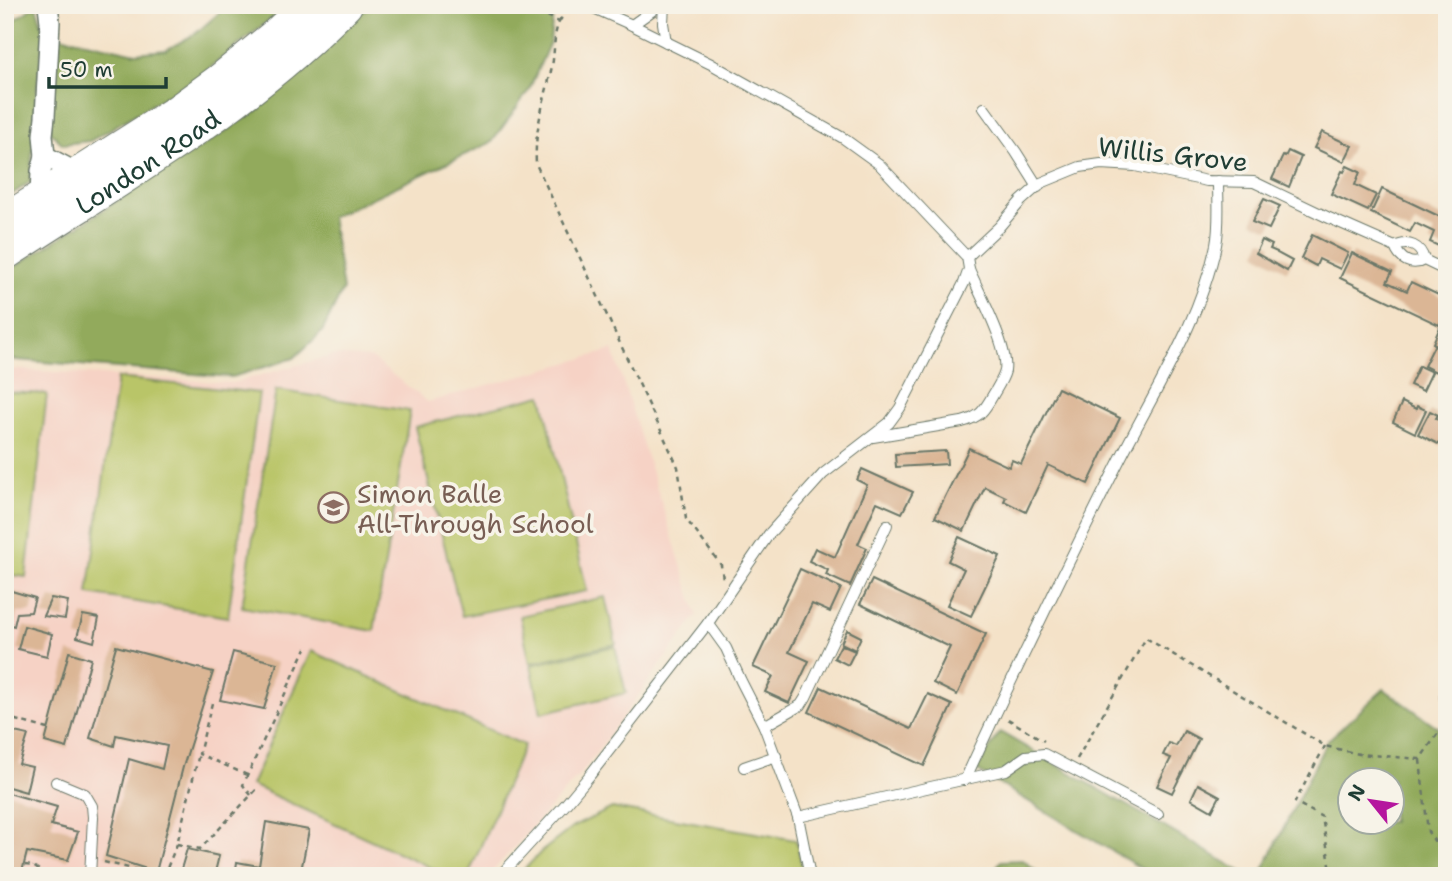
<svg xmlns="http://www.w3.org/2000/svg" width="1452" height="881" viewBox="0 0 1452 881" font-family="'Shantell Sans',sans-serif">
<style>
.built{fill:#f6d2c5}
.green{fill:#b9c567;stroke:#6c814e;stroke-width:2}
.forest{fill:#92aa5c;stroke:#587448;stroke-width:2;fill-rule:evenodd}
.building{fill:#dbb695}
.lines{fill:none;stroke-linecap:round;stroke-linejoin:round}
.service-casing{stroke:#6a7768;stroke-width:12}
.minor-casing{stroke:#6a7768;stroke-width:22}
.trunk-casing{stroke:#6a7768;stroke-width:34}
.path{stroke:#6a7768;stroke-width:2.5;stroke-dasharray:5 5;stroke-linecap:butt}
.service{stroke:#fff;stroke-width:10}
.minor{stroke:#fff;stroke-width:19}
.trunk{stroke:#fff;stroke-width:32}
.labels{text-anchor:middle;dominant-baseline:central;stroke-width:7;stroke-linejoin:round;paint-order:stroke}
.street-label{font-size:26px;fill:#1f3d34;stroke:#f7f3e8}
.education-label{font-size:26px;fill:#785e54;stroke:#f7f3e8;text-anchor:start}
</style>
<rect width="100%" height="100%" fill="#f7f3e8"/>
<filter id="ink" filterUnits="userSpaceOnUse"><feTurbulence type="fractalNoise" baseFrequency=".0143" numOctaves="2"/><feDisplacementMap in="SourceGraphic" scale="14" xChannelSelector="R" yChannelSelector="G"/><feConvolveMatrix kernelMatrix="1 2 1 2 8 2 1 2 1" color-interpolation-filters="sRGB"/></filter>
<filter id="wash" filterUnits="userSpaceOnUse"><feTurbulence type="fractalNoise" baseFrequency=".00686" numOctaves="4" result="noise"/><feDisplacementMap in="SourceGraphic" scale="28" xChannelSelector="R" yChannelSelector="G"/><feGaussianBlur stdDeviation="1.57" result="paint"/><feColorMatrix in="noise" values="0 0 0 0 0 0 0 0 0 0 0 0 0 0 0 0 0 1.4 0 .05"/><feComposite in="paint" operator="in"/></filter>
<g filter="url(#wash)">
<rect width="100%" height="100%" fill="#f4e2c8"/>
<path class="built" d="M613,350L697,615L583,771L488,876H5V369L232,383L334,355L371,358L428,402Z"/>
<g class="green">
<path d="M117,378L259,393L228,617L88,594Z"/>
<path d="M276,390L410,411L374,631L242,607Z"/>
<path d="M5,392L47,394L26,577L5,574Z"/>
<path d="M542,395L587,591L462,616L415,427Z"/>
<path d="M605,597L616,644L530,663L520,616Z"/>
<path d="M615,646L626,693L541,713L531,665Z"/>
<path d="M311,651L524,745L468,876H449L251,785Z"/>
<path d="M612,808L796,840L804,876H518L541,852L573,827Z"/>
</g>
<g class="forest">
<path d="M36,5L44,32L37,89L30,182L5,199V27Z"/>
<path d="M220,5H288L200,76L90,141L63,144L50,132L55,35L136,53L166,50L195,34L219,13Z"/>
<path d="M370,5H554L550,42L529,90L492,142L331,217L343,289L322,332L294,358L232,377L5,359V273L257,111Z"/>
<path d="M1384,689L1447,734V876H1260L1327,741ZM1350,780H1392V822H1350Z"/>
<path d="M1000,732L1249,876H1154L976,770Z"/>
<path d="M1023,860L1042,876H990L1001,861Z"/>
</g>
<g id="blocks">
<g class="building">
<path d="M1322,132L1352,146L1344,162L1314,148Z"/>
<path d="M1288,151L1301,157L1289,187L1272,179L1283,156L1285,157Z"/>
<path d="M1347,166L1360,172L1355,185L1376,195L1368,211L1331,194L1342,171L1344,172Z"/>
<path d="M1382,189L1447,220V250L1430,242L1434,232L1415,223L1410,232L1371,213Z"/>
<path d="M1264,199L1280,206L1269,229L1252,222Z"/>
<path d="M1312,235L1348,253L1340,269L1319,259L1316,266L1301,258Z"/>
<path d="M1262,240L1272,245L1270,249L1277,252V253L1292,261L1287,271L1256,253Z"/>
<path d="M1352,253L1392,272L1387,282L1407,291L1411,282L1447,299V310L1439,325L1340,278Z"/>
<path d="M1440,327L1447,330V360L1440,374L1424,366L1435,344L1433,343Z"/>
<path d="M1419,366L1432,372L1423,391L1410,385Z"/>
<path d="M1058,388L1120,418L1088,484L1048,465L1026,512L1004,501L1006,497L985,487L964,531L935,517L969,448L1009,467L1012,460L1021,464Z"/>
<path d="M1402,402L1416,409L1417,406L1426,410L1415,433L1393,422Z"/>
<path d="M1430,411L1438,415L1436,418L1447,423V432L1440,445L1418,434Z"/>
<path d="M946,451L947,464L896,467L895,454Z"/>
<path d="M862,469L913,492L902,513L877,502L858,544L867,548L850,586L826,575L828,570L809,561L815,548L835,557L867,485L857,480Z"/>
<path d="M959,537L1000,556L971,616L947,605L964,569L948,561Z"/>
<path d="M800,569L841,588L830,612L812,604L789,652L809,661L789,703L765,692L773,676L753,667Z"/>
<path d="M872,580L986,634L957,695L933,683L950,647L860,604Z"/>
<path d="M5,589L35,598L31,612L17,613L14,626L5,623Z"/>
<path d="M51,598L68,601L65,619L43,616Z"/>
<path d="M83,615L99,618L94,642L77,637Z"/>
<path d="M24,626L52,634L47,656L18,649Z"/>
<path d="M847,630L861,637L855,650L841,643Z"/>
<path d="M841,645L855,651L848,665L834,658Z"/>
<path d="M116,646L213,672L183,767L156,872L106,856L129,759L162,769L167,746L116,735L114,746L90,738Z"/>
<path d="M69,652L91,659L67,748L45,742Z"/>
<path d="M233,652L277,663L264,709L220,700Z"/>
<path d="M821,687L911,729L928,694L952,705L924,766L809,712Z"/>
<path d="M5,730L28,735L19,764L32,767L26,792L5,786Z"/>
<path d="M1184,731L1199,739L1172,793L1157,786L1171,758L1163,755L1169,743L1176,746Z"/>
<path d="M1198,784L1220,796L1212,811L1191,799Z"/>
<path d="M5,792L57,807L51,825L78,832L68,860L27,852L21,876H5Z"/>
<path d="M266,822L309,830L300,876H235L237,862L259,866Z"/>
<path d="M187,849L219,856L214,876H179Z"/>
</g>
</g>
</g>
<g filter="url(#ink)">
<use href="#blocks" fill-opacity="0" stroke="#6a7768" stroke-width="2"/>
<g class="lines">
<defs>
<g id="service">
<path d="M664,5L663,23L666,42"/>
<path d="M632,25L660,5"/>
<path d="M984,108L1016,152L1038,187"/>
<path d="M1395,247C1400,260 1412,267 1424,260L1447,271"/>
<path d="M967,257L999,227L1021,201L1041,183L1080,167L1101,164L1135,166L1207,181L1254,182L1327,217L1395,247C1408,240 1421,246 1424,260"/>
<path d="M873,437L962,422C980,417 984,411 993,395C997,388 1003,379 1005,371C1009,347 979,293 969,269"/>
<path d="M708,623L726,648L741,681L764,726L798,817L810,876"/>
<path d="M764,726L801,705L806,697L887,525"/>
<path d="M744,767L776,756"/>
<path d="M965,780C1012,677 1062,575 1113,473C1149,399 1199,326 1216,245C1220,225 1218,202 1218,181"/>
<path d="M56,782L85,794L92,806L93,817L90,876"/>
<path d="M798,817L1006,770L1026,756L1044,754L1158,814"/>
<path d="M500,876L565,805L590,775L708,623L769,534L823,474L889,423L900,408L964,283L969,269L967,257L879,164L843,138L711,64L632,25L587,5"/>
</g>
<g id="minor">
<path d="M45,156L43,135L45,117L50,22L48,5"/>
<path d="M40,197L41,171L45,156L79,174"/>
</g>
<g id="trunk">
<path d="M5,220L177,111L221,79L275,35L308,5"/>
<path id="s1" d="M5,254C124,176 245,108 346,5"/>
</g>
</defs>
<use href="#service" class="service-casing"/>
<use href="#minor" class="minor-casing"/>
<use href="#trunk" class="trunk-casing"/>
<g class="path">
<path d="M531,5L534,9L559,22C553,36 555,51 552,66C545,101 534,127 536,164L678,467L686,519L721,565L723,579"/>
<path d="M559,22L570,5"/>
<path d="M1447,634L1444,640L1447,641"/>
<path d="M212,703L199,754L247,775"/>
<path d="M5,717L48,729"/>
<path d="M1008,719L1044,741"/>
<path d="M1325,746L1295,802L1322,817L1332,876"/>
<path d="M1077,759L1146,638L1325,746L1359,754L1420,759L1441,729L1440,696L1444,640"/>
<path d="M1420,760L1428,832L1447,859"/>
<path d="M251,795L243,785L306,648"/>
<path d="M177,844L200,849L257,789"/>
<path d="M104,862L158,875L165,873"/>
<path d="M25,865L33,866L48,876"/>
<path d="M31,876L33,866"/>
<path d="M167,876L165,873L177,844L199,754"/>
</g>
<use href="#service" class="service"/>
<use href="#minor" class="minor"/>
<use href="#trunk" class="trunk"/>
</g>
</g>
<defs>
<symbol id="school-ring" viewBox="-11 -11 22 22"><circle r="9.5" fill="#f7f3e8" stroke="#8d6e63" stroke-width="1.5"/><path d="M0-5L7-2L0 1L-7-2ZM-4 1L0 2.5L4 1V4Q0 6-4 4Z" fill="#8d6e63"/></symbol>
</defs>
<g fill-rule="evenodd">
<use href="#school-ring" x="316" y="490" width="35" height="35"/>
</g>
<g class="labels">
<g class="street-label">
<text transform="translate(1173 154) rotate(6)">Willis Grove</text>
<text stroke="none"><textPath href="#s1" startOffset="170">London Road</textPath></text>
</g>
<g class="education-label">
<text x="357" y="493">Simon Balle<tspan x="357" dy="30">All-Through School</tspan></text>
</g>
</g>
<rect width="1452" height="881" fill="none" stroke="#f7f3e8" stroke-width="28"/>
<g transform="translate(1371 801) rotate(300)"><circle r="33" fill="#f7f3e8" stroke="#a1aaa0" stroke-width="2"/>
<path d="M0-5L12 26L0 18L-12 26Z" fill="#b5179e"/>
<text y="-10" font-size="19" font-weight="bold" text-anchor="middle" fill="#1f3d34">N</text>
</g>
<path d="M49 77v10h117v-10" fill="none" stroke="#1f3d34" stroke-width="3.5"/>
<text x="60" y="77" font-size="21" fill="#1f3d34" stroke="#f7f3e8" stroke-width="5" paint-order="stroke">50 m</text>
</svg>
